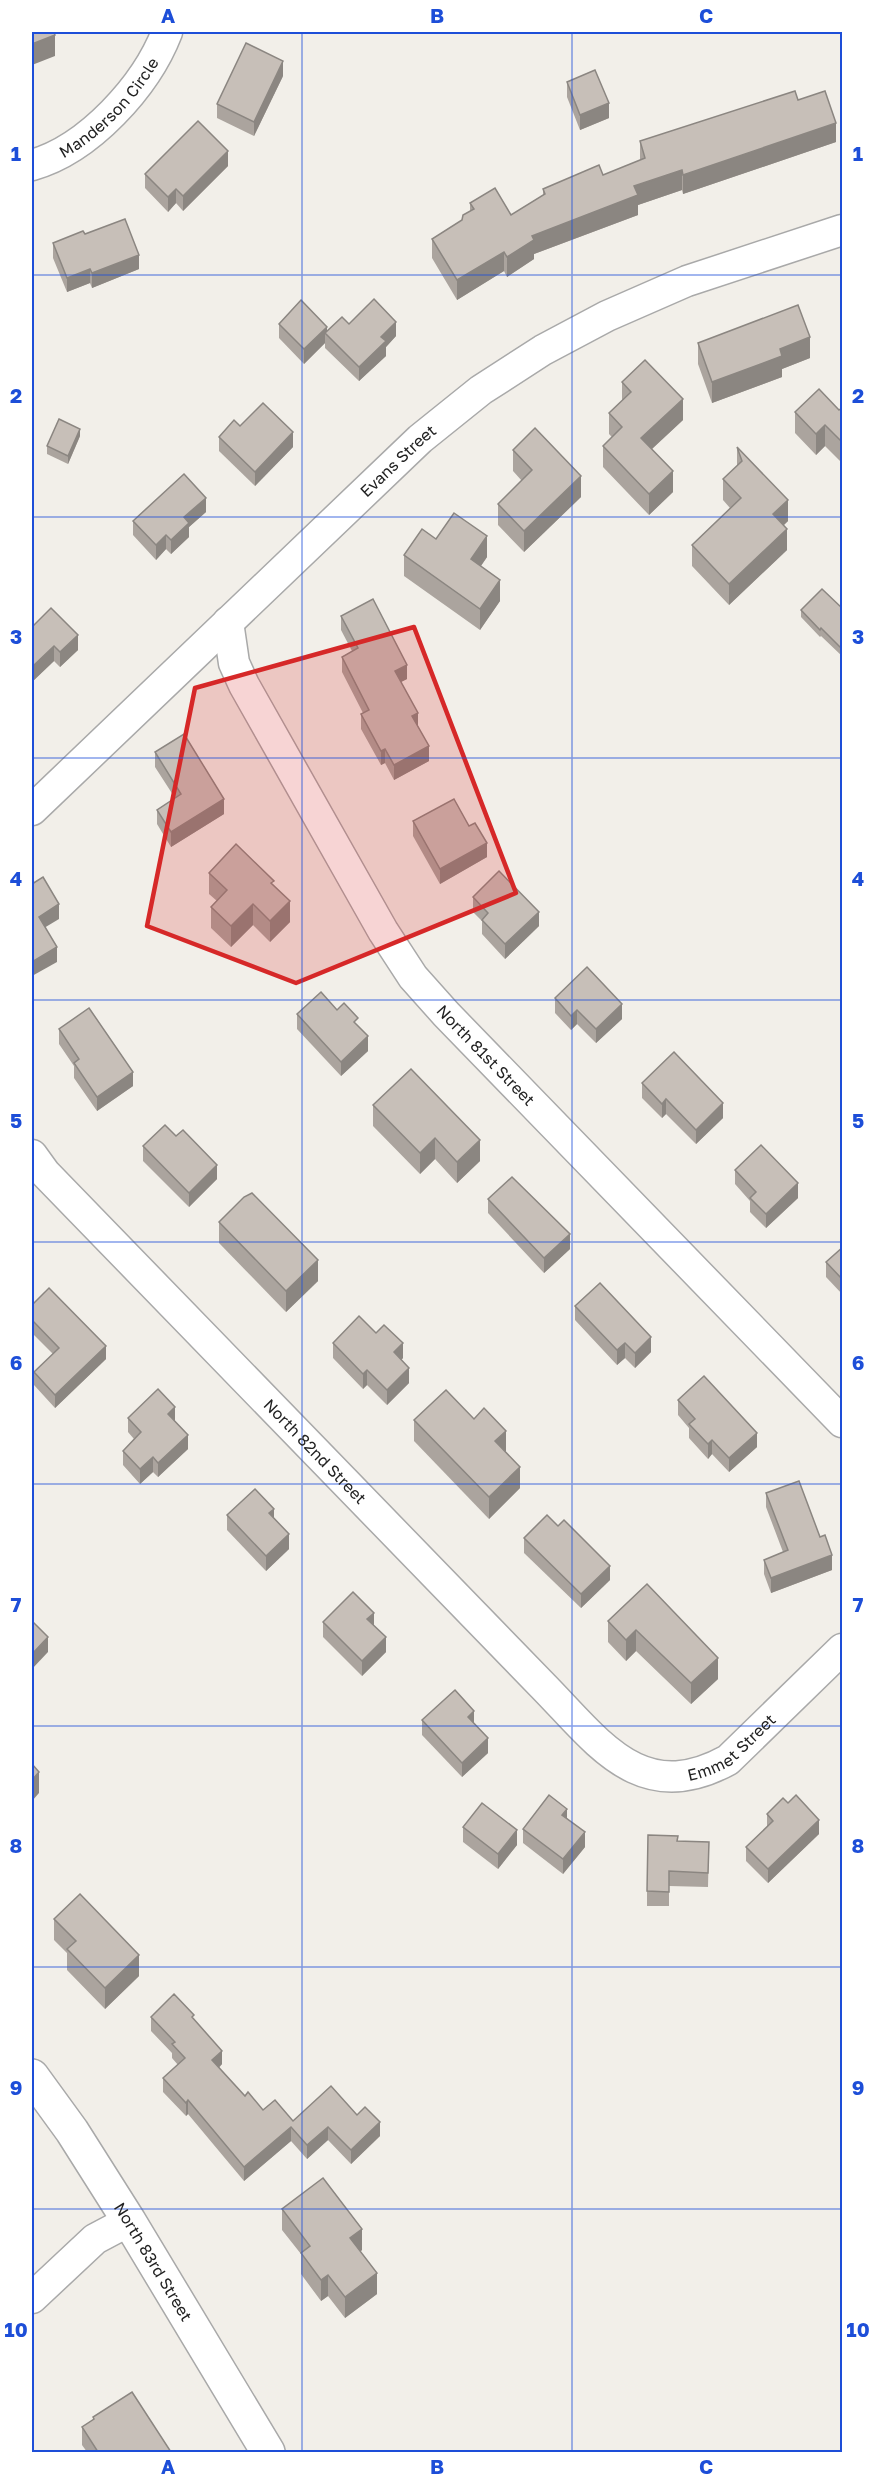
<svg xmlns="http://www.w3.org/2000/svg" width="874" height="2484" viewBox="0 0 874 2484" font-family="'Golos Text',sans-serif">
<style>
.lines{fill:none;stroke-linecap:round;stroke-linejoin:round}
.minor-casing{stroke:#a9a9a9;stroke-width:33}
.tertiary-casing{stroke:#a9a9a9;stroke-width:36}
.minor{stroke:#fff;stroke-width:30}
.tertiary{stroke:#fff;stroke-width:33}
.wall{fill:#aba49e}
.shaded-wall{fill:#8b8681}
.building{fill:#c7bfb8;stroke:#8b8681;stroke-width:1.5}
.marked{fill:#d62828;fill-opacity:0.2;stroke:#d62828;stroke-width:4.5;stroke-linejoin:round}
.grid{fill:none;stroke:#1d4ed8;stroke-width:1.5;stroke-opacity:0.55}
.labels{text-anchor:middle;dominant-baseline:central;stroke-width:6;stroke-linejoin:round;paint-order:stroke}
.street-label{font-size:16px;fill:#222;stroke:#fff}
.neatline{fill:none;stroke:#1d4ed8;stroke-width:2}
.grid-label{font-size:20px;text-anchor:middle;font-weight:bold;fill:#1d4ed8}
</style>
<rect width="100%" height="100%" fill="#f2efe9"/>
<g class="lines">
<defs>
<g id="minor">
<path id="s1" d="M32,165C89,149 146,86 167,32"/>
<path id="s2" d="M228,622L234,663L244,685L383,931L413,977L446,1014L842,1422"/>
<path id="s3" d="M32,810L420,439L481,390L543,350L607,316L687,281L842,230"/>
<path id="s4" d="M32,1155L45,1173L543,1686C598,1742 641,1808 728,1760L842,1649"/>
<path d="M32,2298L95,2239L129,2221"/>
</g>
<g id="tertiary">
<path id="s5" d="M32,2076L72,2131L129,2221L268,2452"/>
</g>
</defs>
<use href="#minor" class="minor-casing"/>
<use href="#tertiary" class="tertiary-casing"/>
<use href="#minor" class="minor"/>
<use href="#tertiary" class="tertiary"/>
</g>
<g class="wall">
<path d="M283,76L254,136L217,118V104Z"/>
<path d="M567,82L609,118L580,130L567,97Z"/>
<path d="M798,100L836,142L683,194L682,190L638,205V215L534,254V259L507,277L504,271L457,300L432,258V239L462,220L470,211V203L511,215L543,195V189L603,175L640,160V141Z"/>
<path d="M228,166L183,211L176,203L168,212L145,188V174Z"/>
<path d="M53,243L139,269L92,288L90,283L67,292L53,258Z"/>
<path d="M279,324L327,331L349,324L396,336L386,347V356L359,381L325,348V343L304,364L279,338Z"/>
<path d="M698,343L810,358L782,369V377L712,403L698,364Z"/>
<path d="M622,382L683,420L652,449L673,492L649,515L603,467V446L612,437L609,434V413L622,401Z"/>
<path d="M843,407V464L825,446L816,455L795,433V412L839,410Z"/>
<path d="M240,426L293,447L255,486L219,451V437Z"/>
<path d="M80,436L68,464L47,454V446Z"/>
<path d="M737,447L788,521L784,525L787,550L729,605L692,566V545L730,508L723,500V479L737,466Z"/>
<path d="M513,450L581,497L524,552L498,525V504L522,481L513,471Z"/>
<path d="M206,512L189,527V537L171,554L166,549L156,560L133,535V521Z"/>
<path d="M436,539L487,557L481,566L500,601L480,630L404,576V555Z"/>
<path d="M843,609V657L821,636L820,637L801,617V610Z"/>
<path d="M341,616L407,679L401,682L418,726L429,761L394,780L385,763L381,765L361,729V714L363,713L342,672V657L352,651L341,630Z"/>
<path d="M32,627L78,650L60,667L54,661L33,681L32,680Z"/>
<path d="M155,752L224,814L171,847L157,824V810L175,798L155,767Z"/>
<path d="M413,821L469,826L487,857L440,884L413,836Z"/>
<path d="M209,873L274,886L290,922L270,942L253,925L231,947L211,928V907L217,901L209,894Z"/>
<path d="M473,897L539,926L505,959L482,934V921L473,912Z"/>
<path d="M555,998L622,1019L596,1043L577,1024L571,1030L555,1013Z"/>
<path d="M297,1014L358,1026L368,1051L341,1076L297,1029Z"/>
<path d="M59,1029L133,1086L97,1111L74,1078V1066L59,1044Z"/>
<path d="M642,1083L723,1118L696,1144L666,1114L662,1118L642,1098Z"/>
<path d="M373,1105L480,1161L457,1183L435,1159L420,1174L373,1126Z"/>
<path d="M143,1146L217,1179L189,1207L143,1161Z"/>
<path d="M735,1170L798,1198L766,1228L750,1212V1201L735,1184Z"/>
<path d="M488,1199L570,1249L544,1273L488,1213Z"/>
<path d="M219,1222L318,1281L286,1312L219,1243Z"/>
<path d="M843,1247V1295L826,1277V1262Z"/>
<path d="M32,1305L106,1359L55,1408L34,1385V1372L53,1354L32,1333Z"/>
<path d="M575,1306L651,1352L635,1368L625,1358L617,1365L575,1320Z"/>
<path d="M376,1333L403,1358L401,1360L409,1383L387,1405L367,1385L363,1389L333,1358V1343Z"/>
<path d="M678,1400L757,1447L729,1472L712,1454L708,1459L689,1438V1428L678,1415Z"/>
<path d="M128,1418L175,1421L188,1449L158,1477L153,1472L140,1484L123,1465V1451L134,1439L128,1432Z"/>
<path d="M414,1420L506,1452L520,1488L489,1519L414,1441Z"/>
<path d="M766,1493L832,1570L771,1593L764,1574V1560L783,1552L766,1507Z"/>
<path d="M227,1515L274,1518L289,1549L266,1571L227,1530Z"/>
<path d="M524,1538L610,1580L581,1608L524,1553Z"/>
<path d="M647,1584L718,1679L691,1704L636,1651L626,1661L608,1642V1621Z"/>
<path d="M323,1622L374,1626L386,1652L362,1676L323,1637Z"/>
<path d="M422,1720L474,1724L488,1753L462,1777L422,1735Z"/>
<path d="M767,1814L819,1834L768,1883L746,1861V1847L767,1827Z"/>
<path d="M567,1818L585,1847L563,1874L523,1843V1829Z"/>
<path d="M463,1827L517,1845L498,1869L463,1842Z"/>
<path d="M678,1841L709,1842L708,1887L669,1886V1906H647V1891Z"/>
<path d="M54,1919L139,1976L105,2009L67,1970V1953L54,1940Z"/>
<path d="M151,2017L194,2020L222,2064L219,2068L245,2096L263,2110L293,2121L357,2115L380,2136L351,2164L328,2140L307,2159L291,2141L244,2181L188,2114L186,2116L163,2092V2078L178,2065L172,2058V2053L151,2031Z"/>
<path d="M282,2209L362,2250L360,2252L377,2294L345,2318L328,2296L321,2301L301,2274V2254L282,2230Z"/>
<path d="M93,2417L171,2452H87L82,2445V2427L93,2420Z"/>
</g>
<g class="shaded-wall">
<path d="M55,35V56L32,65V44Z"/>
<path d="M283,61V76L254,136V122Z"/>
<path d="M609,103V118L580,130V115Z"/>
<path d="M836,123V142L683,194V175Z"/>
<path d="M228,151V166L183,211V196Z"/>
<path d="M682,170V190L638,205V215L534,254V259L507,277V257L532,236L634,186Z"/>
<path d="M176,189V203L168,212V197Z"/>
<path d="M504,252V271L457,300V280Z"/>
<path d="M139,255V269L92,288V273Z"/>
<path d="M90,269V283L67,292V278Z"/>
<path d="M396,322V336L386,347V356L359,381V367L381,337Z"/>
<path d="M327,327V335L325,333V343L304,364V349Z"/>
<path d="M810,337V358L782,369V377L712,403V382L780,349Z"/>
<path d="M683,399V420L641,459V438Z"/>
<path d="M825,425V446L816,455V434Z"/>
<path d="M80,429V436L68,464V456Z"/>
<path d="M293,432V447L255,486V472Z"/>
<path d="M673,471V492L649,515V494Z"/>
<path d="M581,476V497L524,552V531Z"/>
<path d="M206,498V512L189,527V537L171,554V540L184,517Z"/>
<path d="M788,500V521L773,535V514Z"/>
<path d="M787,529V550L729,605V584Z"/>
<path d="M166,535V549L156,560V545Z"/>
<path d="M487,536V557L471,580V559Z"/>
<path d="M500,580V601L480,630V609Z"/>
<path d="M78,635V650L60,667V652Z"/>
<path d="M54,646V661L33,681V666Z"/>
<path d="M407,665V679L395,685V671Z"/>
<path d="M418,713V727L412,716Z"/>
<path d="M429,746V761L394,780V765Z"/>
<path d="M385,749V763L381,765V751Z"/>
<path d="M224,799V814L171,847V832Z"/>
<path d="M487,843V857L440,884V869Z"/>
<path d="M290,901V922L270,942V921Z"/>
<path d="M59,904V919L39,931V917Z"/>
<path d="M253,904V925L231,947V926Z"/>
<path d="M539,912V926L505,959V944Z"/>
<path d="M57,947V962L32,976V962Z"/>
<path d="M622,1004V1019L596,1043V1029Z"/>
<path d="M577,1010V1024L571,1030V1016Z"/>
<path d="M368,1036V1051L341,1076V1062Z"/>
<path d="M133,1072V1086L97,1111V1097Z"/>
<path d="M666,1099V1114L662,1118V1104Z"/>
<path d="M723,1103V1118L696,1144V1130Z"/>
<path d="M435,1138V1159L420,1174V1153Z"/>
<path d="M480,1140V1161L457,1183V1162Z"/>
<path d="M217,1165V1179L189,1207V1193Z"/>
<path d="M798,1183V1198L766,1228V1214Z"/>
<path d="M570,1234V1249L544,1273V1258Z"/>
<path d="M318,1260V1281L286,1312V1291Z"/>
<path d="M651,1337V1352L635,1368V1353Z"/>
<path d="M403,1343V1358L394,1367V1352Z"/>
<path d="M625,1343V1358L617,1365V1350Z"/>
<path d="M106,1346V1359L55,1408V1395Z"/>
<path d="M409,1368V1383L387,1405V1390Z"/>
<path d="M367,1370V1385L363,1389V1374Z"/>
<path d="M175,1407V1422L168,1414Z"/>
<path d="M506,1431V1452L495,1441Z"/>
<path d="M757,1433V1447L729,1472V1458Z"/>
<path d="M188,1435V1449L158,1477V1463Z"/>
<path d="M712,1440V1454L708,1459V1444Z"/>
<path d="M153,1457V1472L140,1484V1469Z"/>
<path d="M520,1467V1488L489,1519V1497Z"/>
<path d="M274,1509V1523L269,1513Z"/>
<path d="M289,1534V1549L266,1571V1556Z"/>
<path d="M832,1555V1570L771,1593V1578Z"/>
<path d="M610,1566V1580L581,1608V1594Z"/>
<path d="M374,1613V1628L367,1619Z"/>
<path d="M636,1630V1651L626,1661V1640Z"/>
<path d="M48,1637V1652L32,1669V1654Z"/>
<path d="M386,1637V1652L362,1676V1661Z"/>
<path d="M718,1658V1679L691,1704V1683Z"/>
<path d="M474,1711V1725L468,1717Z"/>
<path d="M488,1738V1753L462,1777V1763Z"/>
<path d="M39,1772V1793L32,1801V1780Z"/>
<path d="M567,1809V1823L562,1815Z"/>
<path d="M819,1820V1834L768,1883V1869Z"/>
<path d="M517,1830V1845L498,1869V1854Z"/>
<path d="M585,1832V1847L563,1874V1859Z"/>
<path d="M139,1955V1976L105,2009V1988Z"/>
<path d="M222,2051V2064L212,2074V2060Z"/>
<path d="M188,2100V2114L186,2116V2103Z"/>
<path d="M380,2122V2136L351,2164V2150Z"/>
<path d="M291,2127V2141L244,2181V2167Z"/>
<path d="M328,2127V2140L307,2159V2145Z"/>
<path d="M362,2229V2250L350,2259V2238Z"/>
<path d="M377,2273V2294L345,2318V2297Z"/>
<path d="M328,2275V2296L321,2301V2280Z"/>
</g>
<g class="building">
<path d="M32,32H54L55,35L32,44Z"/>
<path d="M246,43L283,61L254,122L217,104Z"/>
<path d="M595,70L609,103L580,115L567,82Z"/>
<path d="M795,91L798,100L825,91L836,123L683,175L682,170L634,186L638,195L532,236L534,240L507,257L504,252L457,280L432,239L462,220L463,215L474,209L470,203L495,188L511,215L545,194L543,189L599,165L603,175L645,158L640,141Z"/>
<path d="M198,121L228,151L183,196L176,189L168,197L145,174Z"/>
<path d="M125,219L139,255L92,273L90,269L67,278L53,243L83,231L85,234Z"/>
<path d="M374,299L396,322L381,337L386,341L359,367L325,333L342,317L349,324Z"/>
<path d="M301,300L327,327L304,349L279,324Z"/>
<path d="M798,305L810,337L780,349L782,356L712,382L698,343Z"/>
<path d="M645,360L683,399L641,438L673,471L649,494L603,446L622,427L609,413L631,392L622,382Z"/>
<path d="M819,389L839,410L843,407V443L825,425L816,434L795,412Z"/>
<path d="M263,403L293,432L255,472L219,437L234,420L240,426Z"/>
<path d="M59,419L80,429L68,456L47,446Z"/>
<path d="M535,428L581,476L524,531L498,504L532,470L513,450Z"/>
<path d="M737,447L788,500L773,514L787,529L729,584L692,545L741,498L723,479L742,461Z"/>
<path d="M184,474L206,498L184,517L189,523L171,540L166,535L156,545L133,521Z"/>
<path d="M454,513L487,536L471,559L500,580L480,609L404,555L422,529L436,539Z"/>
<path d="M822,589L843,609V650L821,628L820,630L801,610Z"/>
<path d="M373,599L407,665L395,671L418,713L412,716L429,746L394,765L385,749L381,751L361,714L369,710L342,657L358,648L341,616Z"/>
<path d="M51,608L78,635L60,652L54,646L33,666L32,665V627Z"/>
<path d="M184,734L224,799L171,832L157,810L181,794L155,752Z"/>
<path d="M454,799L469,826L475,823L487,843L440,869L413,821Z"/>
<path d="M236,844L274,881L271,883L290,901L270,921L253,904L231,926L211,907L227,890L209,873Z"/>
<path d="M499,871L539,912L505,944L482,920L488,913L473,897Z"/>
<path d="M43,877L59,904L39,917L57,947L32,962V884Z"/>
<path d="M587,967L622,1004L596,1029L577,1010L571,1016L555,998Z"/>
<path d="M321,992L337,1010L344,1003L358,1018L354,1022L368,1036L341,1062L297,1014Z"/>
<path d="M89,1008L133,1072L97,1097L74,1063L79,1059L59,1029Z"/>
<path d="M674,1052L723,1103L696,1130L666,1099L662,1104L642,1083Z"/>
<path d="M411,1069L480,1140L457,1162L435,1138L420,1153L373,1105Z"/>
<path d="M165,1125L176,1136L183,1130L217,1165L189,1193L143,1146Z"/>
<path d="M761,1145L798,1183L766,1214L750,1198L756,1192L735,1170Z"/>
<path d="M512,1177L570,1234L544,1258L488,1199Z"/>
<path d="M252,1193L318,1260L286,1291L219,1222L244,1197Z"/>
<path d="M843,1247V1280L826,1262Z"/>
<path d="M600,1283L651,1337L635,1353L625,1343L617,1350L575,1306Z"/>
<path d="M49,1288L106,1346L55,1395L34,1372L59,1348L32,1320V1305Z"/>
<path d="M359,1316L376,1333L384,1325L403,1343L394,1352L409,1368L387,1390L367,1370L363,1374L333,1343Z"/>
<path d="M704,1376L757,1433L729,1458L712,1440L708,1444L689,1424L695,1419L678,1400Z"/>
<path d="M158,1389L175,1407L168,1414L188,1435L158,1463L153,1457L140,1469L123,1451L141,1432L128,1418Z"/>
<path d="M446,1390L474,1419L484,1408L506,1431L495,1441L520,1467L489,1497L414,1420Z"/>
<path d="M799,1481L820,1537L825,1535L832,1555L771,1578L764,1560L788,1550L766,1493Z"/>
<path d="M255,1489L274,1509L269,1513L289,1534L266,1556L227,1515Z"/>
<path d="M547,1515L558,1526L564,1520L610,1566L581,1594L524,1538Z"/>
<path d="M647,1584L718,1658L691,1683L636,1630L626,1640L608,1621Z"/>
<path d="M353,1592L374,1613L367,1619L386,1637L362,1661L323,1622Z"/>
<path d="M32,1621L48,1637L32,1654Z"/>
<path d="M455,1690L474,1711L468,1717L488,1738L462,1763L422,1720Z"/>
<path d="M32,1764L39,1772L32,1780Z"/>
<path d="M549,1795L567,1809L562,1815L585,1832L563,1859L523,1829Z"/>
<path d="M796,1795L819,1820L768,1869L746,1847L773,1821L767,1814L783,1798L788,1803Z"/>
<path d="M482,1803L517,1830L498,1854L463,1827Z"/>
<path d="M648,1835L678,1836L677,1841L709,1842L708,1873L669,1871V1892L647,1891Z"/>
<path d="M80,1894L139,1955L105,1988L67,1949L76,1941L54,1919Z"/>
<path d="M174,1994L194,2015L192,2017L222,2051L212,2060L245,2096L248,2092L263,2110L275,2100L293,2121L331,2086L357,2115L365,2107L380,2122L351,2150L328,2127L307,2145L291,2127L244,2167L188,2100L186,2103L163,2078L185,2058L172,2044L175,2042L151,2017Z"/>
<path d="M323,2178L362,2229L350,2238L377,2273L345,2297L328,2275L321,2280L301,2253L310,2246L282,2209Z"/>
<path d="M132,2392L171,2452H98L82,2427L94,2419L93,2417Z"/>
</g>
<path class="marked" d="M414,627L516,893L296,983L147,926L195,688Z"/>
<path class="grid" d="M302,32V2452M572,32V2452M32,275H842M32,517H842M32,758H842M32,1000H842M32,1242H842M32,1484H842M32,1726H842M32,1967H842M32,2209H842"/>
<g class="labels">
<g class="street-label">
<text stroke="none"><textPath href="#s1" startOffset="98">Manderson Circle</textPath></text>
<text stroke="none"><textPath href="#s3" startOffset="506">Evans Street</textPath></text>
<text stroke="none"><textPath href="#s2" startOffset="510">North 81st Street</textPath></text>
<text stroke="none"><textPath href="#s4" startOffset="410">North 82nd Street</textPath></text>
<text stroke="none"><textPath href="#s4" startOffset="968">Emmet Street</textPath></text>
<text stroke="none"><textPath href="#s5" startOffset="222">North 83rd Street</textPath></text>
</g>
</g>
<rect width="874" height="2484" fill="none" stroke="#ffffff" stroke-width="66"/>
<rect x="33" y="33" width="808" height="2418" class="neatline"/>
<g class="grid-label">
<text x="168" y="23">A</text>
<text x="437" y="23">B</text>
<text x="706" y="23">C</text>
<text x="16" y="161">1</text>
<text x="858" y="161">1</text>
<text x="16" y="403">2</text>
<text x="858" y="403">2</text>
<text x="16" y="644">3</text>
<text x="858" y="644">3</text>
<text x="16" y="886">4</text>
<text x="858" y="886">4</text>
<text x="16" y="1128">5</text>
<text x="858" y="1128">5</text>
<text x="16" y="1370">6</text>
<text x="858" y="1370">6</text>
<text x="16" y="1612">7</text>
<text x="858" y="1612">7</text>
<text x="16" y="1853">8</text>
<text x="858" y="1853">8</text>
<text x="16" y="2095">9</text>
<text x="858" y="2095">9</text>
<text x="16" y="2337">10</text>
<text x="858" y="2337">10</text>
<text x="168" y="2474">A</text>
<text x="437" y="2474">B</text>
<text x="706" y="2474">C</text>
</g>
</svg>
